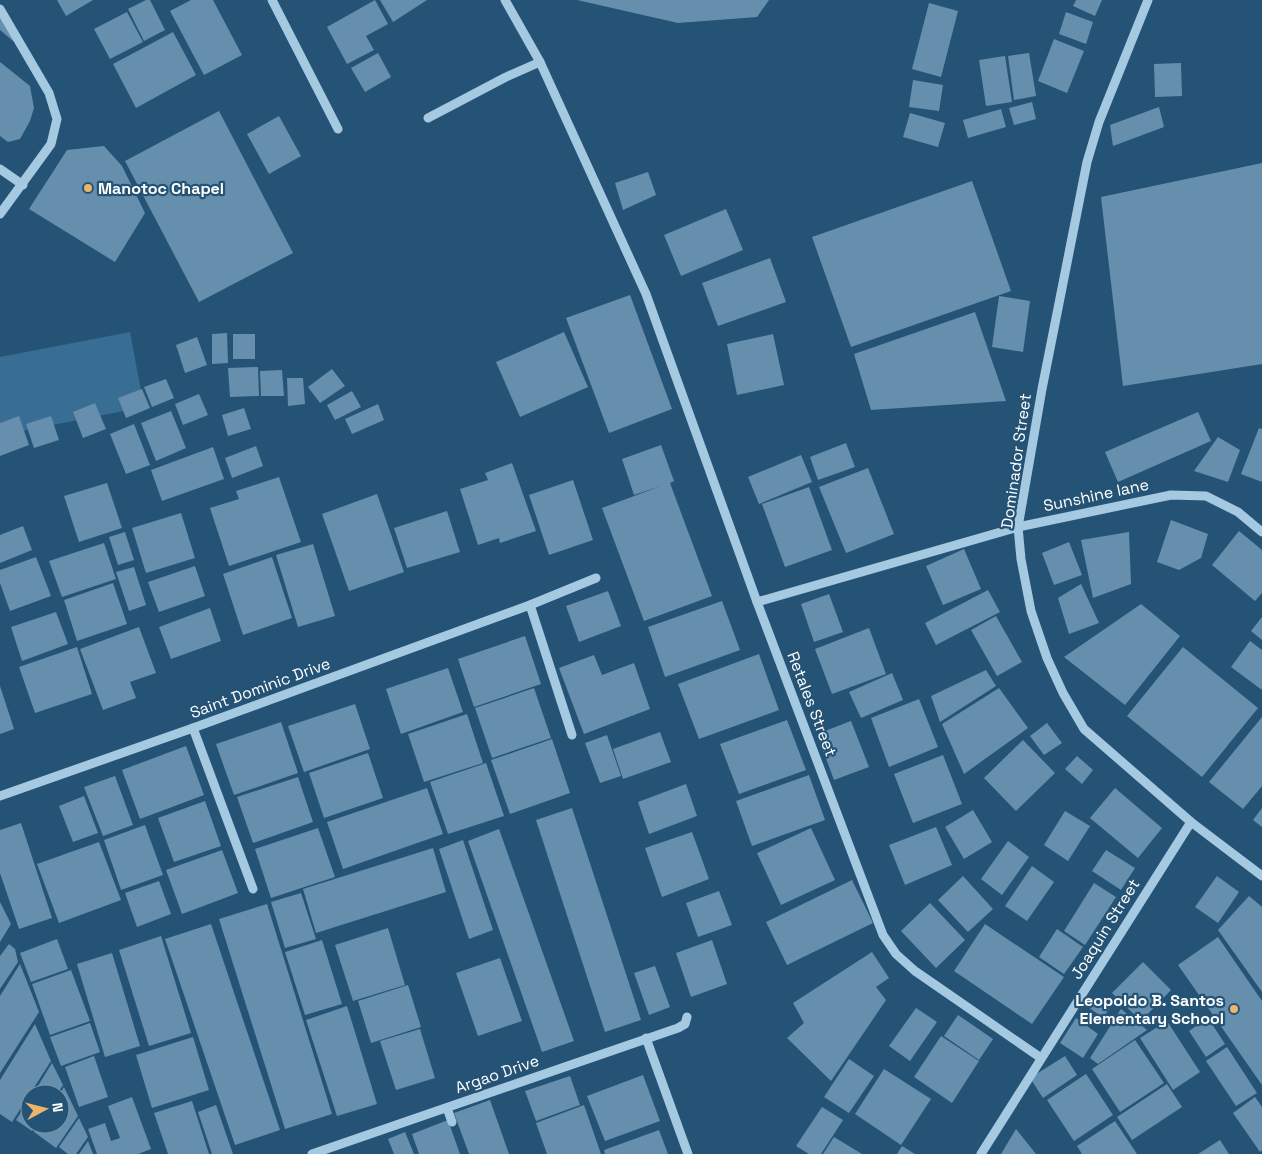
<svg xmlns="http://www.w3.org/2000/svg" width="1262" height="1154" viewBox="0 0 1262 1154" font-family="'Space Grotesk',sans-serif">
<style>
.green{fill:#386d94}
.building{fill:#658fad}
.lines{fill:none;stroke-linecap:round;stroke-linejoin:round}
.minor{stroke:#a6c9e2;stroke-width:9}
.poi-dot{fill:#ecb56a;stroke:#255376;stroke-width:2}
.labels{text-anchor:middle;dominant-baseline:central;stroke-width:4.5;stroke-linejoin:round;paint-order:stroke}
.poi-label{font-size:16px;font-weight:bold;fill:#fff;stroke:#255376;text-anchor:start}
.street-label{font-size:16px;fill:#fff;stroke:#255376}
</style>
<rect width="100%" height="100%" fill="#255376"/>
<path class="green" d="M130,332L144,407L2,435L0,425V357Z"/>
<g class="building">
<path d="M57,0H93L66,16Z"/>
<path d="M146,0H150L165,30L144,41L128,9Z"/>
<path d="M191,0H213L242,55L204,75L170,11Z"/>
<path d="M375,0L388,24L366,36L374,50L347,64L327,27Z"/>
<path d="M380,0H427L393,22Z"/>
<path d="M577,0H769L757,17L678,23Z"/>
<path d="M1076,0H1102L1095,16L1073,6Z"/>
<path d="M929,3L958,11L941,77L912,69Z"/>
<path d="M0,10L17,36L13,41L0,30Z"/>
<path d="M127,12L143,42L110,59L94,29Z"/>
<path d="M1066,12L1093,22L1086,44L1059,34Z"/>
<path d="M173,32L196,75L136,108L113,64Z"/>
<path d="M1054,39L1084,51L1067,93L1038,81Z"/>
<path d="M378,53L391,77L365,92L351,68Z"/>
<path d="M1029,53L1036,96L1014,100L1008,56Z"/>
<path d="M1005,56L1012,102L986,106L979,60Z"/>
<path d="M0,62L30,86L34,108L30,121L20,139L8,142L0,136Z"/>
<path d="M1181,63L1182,96L1155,97L1154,64Z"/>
<path d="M913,80L943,85L939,111L909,107Z"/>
<path d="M1032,102L1036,119L1014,125L1009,108Z"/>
<path d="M1159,107L1164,127L1113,146L1110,125Z"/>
<path d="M1001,109L1006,127L968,138L963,120Z"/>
<path d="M219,111L293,253L199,302L125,161Z"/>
<path d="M910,113L945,123L938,147L903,137Z"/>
<path d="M279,116L301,156L269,174L247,134Z"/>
<path d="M104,146L122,166L145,213L115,262L29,209L67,150Z"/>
<path d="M1262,163V364L1123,386L1101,197Z"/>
<path d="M648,172L656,195L623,210L615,183Z"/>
<path d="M972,181L1011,291L851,347L812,237Z"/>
<path d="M726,209L743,250L681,276L664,235Z"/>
<path d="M770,258L786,302L718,326L702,283Z"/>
<path d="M630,295L672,409L609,433L566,318Z"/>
<path d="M999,296L1030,301L1023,352L992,347Z"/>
<path d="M975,312L1006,401L871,410L854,354Z"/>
<path d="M564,332L588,387L520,417L496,362Z"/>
<path d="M227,333L228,363L212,364V334Z"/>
<rect x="233" y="334" width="22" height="25"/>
<path d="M773,334L784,385L737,395L727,344Z"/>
<path d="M197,337L207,365L185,373L176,345Z"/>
<path d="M258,367L259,396L230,397L228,368Z"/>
<path d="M332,369L345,386L320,403L308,387Z"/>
<path d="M282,370L284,396H261L260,371Z"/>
<path d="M287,378H303L305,404L288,406Z"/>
<path d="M166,379L174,398L152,407L144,387Z"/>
<path d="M142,389L150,408L126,418L118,398Z"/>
<path d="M352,391L361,407L335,420L327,405Z"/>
<path d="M199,394L208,415L183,425L175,404Z"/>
<path d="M95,403L106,429L83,438L73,412Z"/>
<path d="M378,404L384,420L352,434L345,419Z"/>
<path d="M244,408L251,429L228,436L222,415Z"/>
<path d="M171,411L186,448L156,461L141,423Z"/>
<path d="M1198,412L1211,441L1118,482L1105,452Z"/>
<path d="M19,416L29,445L0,456V423Z"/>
<path d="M51,416L59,440L34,448L26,424Z"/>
<path d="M134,424L150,465L126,474L110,434Z"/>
<path d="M1259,428L1262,429V482L1241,474Z"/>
<path d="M1218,437L1240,450L1228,482L1194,471Z"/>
<path d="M846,443L855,467L818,480L810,457Z"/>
<path d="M661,445L674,481L670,483L712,596L644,621L602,508L661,486L634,495L622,459Z"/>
<path d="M256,446L263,466L232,478L225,458Z"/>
<path d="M213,447L224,479L162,501L151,470Z"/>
<path d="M801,455L812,482L759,504L748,477Z"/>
<path d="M512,463L536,531L500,543L499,538L478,545L460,489L488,480L485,473Z"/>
<path d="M868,468L894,534L846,553L819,487Z"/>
<path d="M279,477L301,542L229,566L210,508L239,499L236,491Z"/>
<path d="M573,480L593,540L549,555L529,495Z"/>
<path d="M107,483L122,528L79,542L64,496Z"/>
<path d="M809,487L832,550L785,567L762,504Z"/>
<path d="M377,494L404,572L349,591L322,514Z"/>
<path d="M447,511L460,552L407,568L394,528Z"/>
<path d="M181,513L195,558L146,573L132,528Z"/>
<path d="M1171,520L1208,534L1201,558L1179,570L1157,562Z"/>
<path d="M23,526L32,550L0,563V535Z"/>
<path d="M1239,531L1262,550V593L1255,601L1212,565Z"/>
<path d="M125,532L134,560L118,565L109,537Z"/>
<path d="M1129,532L1131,584L1093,598L1081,540Z"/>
<path d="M1069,542L1082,575L1054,585L1042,553Z"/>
<path d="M104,543L116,579L62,597L49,561Z"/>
<path d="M313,544L335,616L298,627L276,555Z"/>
<path d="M964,549L981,589L943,605L926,566Z"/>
<path d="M36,557L51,596L10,611L0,583V570Z"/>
<path d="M272,557L292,618L243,635L223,574Z"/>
<path d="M195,566L205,596L159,612L148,582Z"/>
<path d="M134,567L146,605L129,611L116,572Z"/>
<path d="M113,583L127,624L77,641L64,600Z"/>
<path d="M1081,584L1099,623L1069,634L1058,598Z"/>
<path d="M988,590L1000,612L936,645L925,623Z"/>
<path d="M608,591L621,626L579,642L566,606Z"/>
<path d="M829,594L843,632L814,642L801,604Z"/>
<path d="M722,601L740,650L665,677L648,627Z"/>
<path d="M1141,604L1180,636L1125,705L1064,657Z"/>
<path d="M210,608L221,641L171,659L159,627Z"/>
<path d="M56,612L68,644L22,661L11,627Z"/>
<path d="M996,616L1022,662L997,676L971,630Z"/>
<path d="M1262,617V640L1251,631Z"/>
<path d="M139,627L156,673L130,682L136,698L103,710L80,649Z"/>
<path d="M869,628L886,674L832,694L815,649Z"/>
<path d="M525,636L541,684L474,707L458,659Z"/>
<path d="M1250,641L1262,650V690L1231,667Z"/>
<path d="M77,647L92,694L35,713L19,667Z"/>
<path d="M1183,647L1258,708L1202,777L1127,716Z"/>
<path d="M759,654L779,710L699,739L678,684Z"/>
<path d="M594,655L602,675L634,663L650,709L584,734L559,668Z"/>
<path d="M448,668L463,712L401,734L386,689Z"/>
<path d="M986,670L996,686L940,722L931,696Z"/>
<path d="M892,673L903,700L861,718L849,692Z"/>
<path d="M0,686L14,729L0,734Z"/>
<path d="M534,688L551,738L492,758L475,708Z"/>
<path d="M999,688L1028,728L964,774L942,724Z"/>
<path d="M919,699L938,747L889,767L871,718Z"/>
<path d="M355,704L370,749L304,772L288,726Z"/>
<path d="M467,714L483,763L424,782L408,734Z"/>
<path d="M1262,717V786L1243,809L1209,782Z"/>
<path d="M787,720L806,770L739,794L720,744Z"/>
<path d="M851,721L869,767L834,780L817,734Z"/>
<path d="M281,722L298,773L234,795L216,744Z"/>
<path d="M1047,723L1062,743L1044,755L1030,736Z"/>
<path d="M660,732L671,762L623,779L613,749Z"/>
<path d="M607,735L621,776L600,783L585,743Z"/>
<path d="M552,739L570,793L510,814L491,760Z"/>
<path d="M1023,740L1055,773L1016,811L984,778Z"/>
<path d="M186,746L204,795L140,819L122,770Z"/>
<path d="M368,753L383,798L324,818L309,773Z"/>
<path d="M943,755L962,804L913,823L894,774Z"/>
<path d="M1077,756L1093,770L1082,784L1065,769Z"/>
<path d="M486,763L504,816L448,834L430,782Z"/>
<path d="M809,775L825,820L752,846L736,801Z"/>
<path d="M115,776L133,825L103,836L84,787Z"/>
<path d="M298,777L313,822L253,843L237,797Z"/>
<path d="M686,784L697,816L649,834L638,802Z"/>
<path d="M427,788L443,834L343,869L327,822Z"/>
<path d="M1115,788L1162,828L1138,858L1090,818Z"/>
<path d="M84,796L98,833L73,842L59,806Z"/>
<path d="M205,801L221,846L174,862L158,818Z"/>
<path d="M572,808L641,1020L605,1032L536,820Z"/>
<path d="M1262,808V827L1253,820Z"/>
<path d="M973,810L992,842L964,859L945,827Z"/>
<path d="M1065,811L1090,826L1068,861L1044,845Z"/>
<path d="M21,823L52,918L19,929L0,873V830Z"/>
<path d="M145,825L163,875L121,890L104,840Z"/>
<path d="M936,827L952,865L905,885L889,845Z"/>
<path d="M318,828L335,877L271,898L255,849Z"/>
<path d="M811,828L835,880L781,905L757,853Z"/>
<path d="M499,829L574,1041L542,1052L468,841Z"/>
<path d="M692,832L709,879L662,897L645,848Z"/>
<path d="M463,840L493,930L469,939L439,849Z"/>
<path d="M1008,841L1029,857L1002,895L981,879Z"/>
<path d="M99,842L121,900L59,923L37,864Z"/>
<path d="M433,848L446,892L316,933L303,889Z"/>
<path d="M222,850L238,893L182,914L166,870Z"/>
<path d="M1106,850L1135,868L1121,890L1092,871Z"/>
<path d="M1032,866L1054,882L1027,921L1005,906Z"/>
<path d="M963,876L993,909L968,932L938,900Z"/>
<path d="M1217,876L1239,892L1218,923L1195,907Z"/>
<path d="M852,880L873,923L787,965L766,922Z"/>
<path d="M159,881L171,914L137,927L125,893Z"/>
<path d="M1094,883L1116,897L1085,945L1064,931Z"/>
<path d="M719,891L732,925L698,937L686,903Z"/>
<path d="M301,893L316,939L285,948L271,902Z"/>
<path d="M1249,896L1262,907V992L1218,930Z"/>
<path d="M0,902L11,924L0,942Z"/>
<path d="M930,903L965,940L936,968L901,931Z"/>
<path d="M267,904L332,1114L285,1129L219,919Z"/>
<path d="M211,924L280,1130L235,1145L165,939Z"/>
<path d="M985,924L1064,977L1032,1024L954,971Z"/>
<path d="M388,928L405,985L353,1001L335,945Z"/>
<path d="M1057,929L1083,947L1064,974L1039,957Z"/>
<path d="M161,936L191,1033L149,1046L119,950Z"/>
<path d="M1218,937L1262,1001V1085L1178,965Z"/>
<path d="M57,939L68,969L31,982L20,953Z"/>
<path d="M322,940L342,1004L305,1015L285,952Z"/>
<path d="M712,940L727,984L691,997L676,953Z"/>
<path d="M9,944L15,949L18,962L0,989V956Z"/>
<path d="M872,952L889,978L876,987L886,1000L831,1081L787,1038L804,1023L793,1003Z"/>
<path d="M112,953L140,1046L105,1057L77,964Z"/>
<path d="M500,958L522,1021L478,1036L456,973Z"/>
<path d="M1143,962L1171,990L1141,1021L1112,993Z"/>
<path d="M20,964L39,1012L0,1073V996Z"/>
<path d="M655,966L670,1007L649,1015L634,973Z"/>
<path d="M71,970L90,1021L50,1035L32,984Z"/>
<path d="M408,985L421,1027L371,1043L358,1001Z"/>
<path d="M1089,996L1109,1009L1103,1018L1084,1004Z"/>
<path d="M347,1006L377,1104L337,1116L306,1020Z"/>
<path d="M916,1008L937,1022L910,1061L889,1046Z"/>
<path d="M1121,1009L1147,1030L1098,1064L1090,1058Z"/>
<path d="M958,1015L993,1039L979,1060L944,1036Z"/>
<path d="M1076,1018L1098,1034L1083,1058L1060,1043Z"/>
<path d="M1208,1018L1225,1044L1206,1057L1189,1031Z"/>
<path d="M1167,1021L1200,1072L1173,1090L1140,1038Z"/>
<path d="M90,1023L100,1052L61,1066L50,1037Z"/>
<path d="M35,1024L51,1061L12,1122L0,1114V1080Z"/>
<path d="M420,1029L435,1078L396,1090L380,1041Z"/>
<path d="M941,1036L979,1061L952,1103L914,1077Z"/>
<path d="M193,1037L209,1090L152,1108L136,1055Z"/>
<path d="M1135,1040L1164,1083L1120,1112L1092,1069Z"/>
<path d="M1227,1047L1257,1093L1236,1106L1206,1061Z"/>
<path d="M94,1056L108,1097L79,1107L65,1067Z"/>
<path d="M1065,1056L1077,1075L1043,1098L1030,1078Z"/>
<path d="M849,1059L874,1076L849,1113L824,1097Z"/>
<path d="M52,1063L63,1085L57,1094H33Z"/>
<path d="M884,1069L931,1099L901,1145L855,1114Z"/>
<path d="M1086,1074L1113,1115L1074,1141L1047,1100Z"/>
<path d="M643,1075L660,1121L605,1141L587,1096Z"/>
<path d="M570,1076L580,1105L536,1121L525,1091Z"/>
<path d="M1167,1084L1182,1107L1132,1140L1117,1117Z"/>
<path d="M64,1087L78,1116L56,1148L34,1132L39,1124H60V1093Z"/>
<path d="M132,1097L151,1149L138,1154H97L88,1129L105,1123L111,1141L120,1138L108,1106Z"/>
<path d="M1255,1097L1262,1107V1150L1260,1152L1233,1113Z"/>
<path d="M30,1098V1124H37L32,1131L16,1120Z"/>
<path d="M490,1100L509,1154H469L454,1113Z"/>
<path d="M192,1101L209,1154H168L154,1113Z"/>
<path d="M216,1105L233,1154H212L198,1112Z"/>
<path d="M584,1105L601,1154H547L536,1123Z"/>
<path d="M822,1107L843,1120L821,1154H809L796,1146Z"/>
<path d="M79,1118L88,1137L76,1154H68L59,1147Z"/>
<path d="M448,1120L460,1154H419L412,1134Z"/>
<path d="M1115,1121L1137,1154H1082L1077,1146Z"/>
<path d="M1016,1129L1036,1154H1001Z"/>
<path d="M659,1130L668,1154H605L604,1150Z"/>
<path d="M405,1132L414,1154H394L388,1139Z"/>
<path d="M834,1137L862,1154H823Z"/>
<path d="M1220,1140L1229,1154H1198Z"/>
<path d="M88,1141L93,1154H79Z"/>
<path d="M902,1146L915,1154H897Z"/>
</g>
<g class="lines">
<g class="minor">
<path d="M272,0L338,129"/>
<path d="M505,0L540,62L646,294L757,602L883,935L896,954L915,971L1041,1058"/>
<path d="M1148,0L1099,122L1087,162L1042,389L1018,527L1021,559L1031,611L1047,658L1063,693L1084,729L1191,822L1262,876"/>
<path d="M0,9L49,93L57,119L51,144L0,214"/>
<path d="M428,118L506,77L540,62"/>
<path d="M0,169L23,185"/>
<path d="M757,602L1018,527L1171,495L1206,496L1238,512L1262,532"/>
<path d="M530,605L572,735"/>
<path d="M193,728L253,889"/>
<path d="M0,796L193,728L530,605L596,578"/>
<path d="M646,1038L688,1154"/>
<path d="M447,1108L452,1122"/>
<path d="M312,1154L678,1028L685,1024L687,1017"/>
<path d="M981,1154L1191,822"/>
</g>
</g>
<g class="poi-dot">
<circle cx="88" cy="188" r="5"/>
<circle cx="1234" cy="1009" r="5"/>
</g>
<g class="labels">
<g class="poi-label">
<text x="98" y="188">Manotoc Chapel</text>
<text x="1224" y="1000" text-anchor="end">Leopoldo B. Santos<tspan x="1224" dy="18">Elementary School</tspan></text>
</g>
<g class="street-label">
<text transform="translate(1016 461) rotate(-82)">Dominador Street</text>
<text transform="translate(1096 495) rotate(-12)">Sunshine lane</text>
<text transform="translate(260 688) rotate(-20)">Saint Dominic Drive</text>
<text transform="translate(812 704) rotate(69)">Retales Street</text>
<text transform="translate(1105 929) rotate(-58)">Joaquin Street</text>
<text transform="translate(497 1074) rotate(-19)">Argao Drive</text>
</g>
</g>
<g transform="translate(45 1109) rotate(83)"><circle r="24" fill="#255376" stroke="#7c98ad"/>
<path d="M0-4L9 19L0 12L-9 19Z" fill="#ecb56a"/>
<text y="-8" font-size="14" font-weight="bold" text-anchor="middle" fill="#ffffff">N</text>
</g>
</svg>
